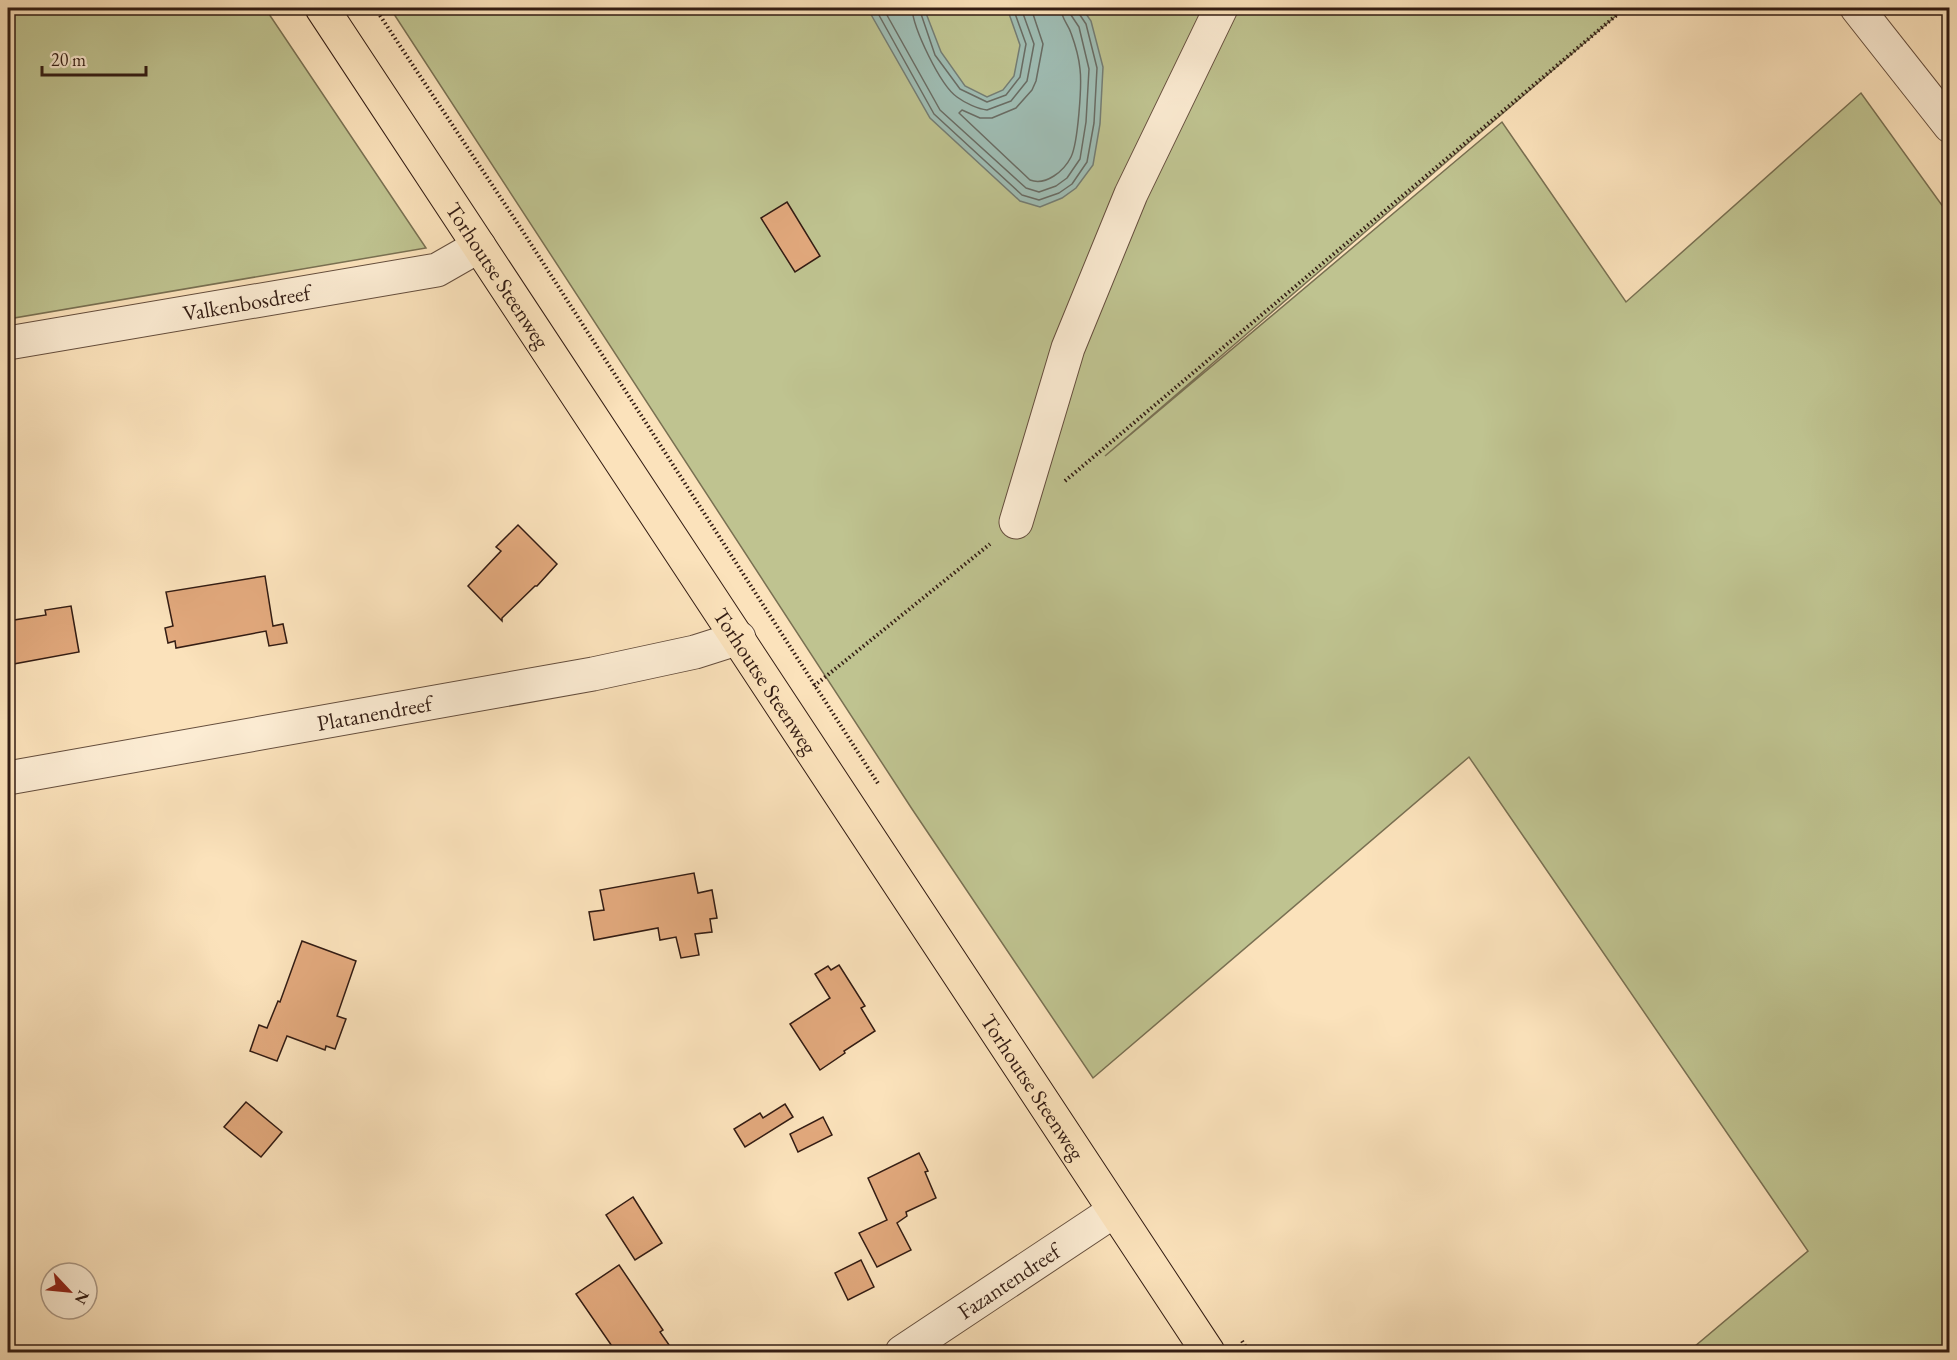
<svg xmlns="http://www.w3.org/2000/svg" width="1957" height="1360" viewBox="0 0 1957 1360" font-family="'EB Garamond',serif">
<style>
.green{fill:#bfc390;stroke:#797052;stroke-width:1.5}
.water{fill:#9fbdb4;stroke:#747d74;stroke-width:1.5}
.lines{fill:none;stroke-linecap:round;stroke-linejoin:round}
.shore{stroke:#696c64;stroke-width:1.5}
.building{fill:#e2a97d;stroke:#331c13;stroke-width:1.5}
.minor-casing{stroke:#654e3d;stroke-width:35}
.major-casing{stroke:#331c13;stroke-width:35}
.path{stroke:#331c13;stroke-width:4;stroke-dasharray:1.5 3;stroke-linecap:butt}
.minor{stroke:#fcecd3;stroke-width:33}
.major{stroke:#fbe2bb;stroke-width:33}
.labels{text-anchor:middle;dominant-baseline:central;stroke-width:5;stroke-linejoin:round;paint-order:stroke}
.street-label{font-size:22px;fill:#331c13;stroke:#fcecd3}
</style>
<rect width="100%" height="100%" fill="#fbe2bb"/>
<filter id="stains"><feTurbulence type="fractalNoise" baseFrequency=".00333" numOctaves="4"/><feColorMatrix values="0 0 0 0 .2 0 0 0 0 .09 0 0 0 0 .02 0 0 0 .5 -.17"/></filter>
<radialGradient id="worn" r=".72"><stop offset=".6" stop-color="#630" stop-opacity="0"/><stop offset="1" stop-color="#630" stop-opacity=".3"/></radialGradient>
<g class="green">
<path d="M8,8H265L426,248L8,319Z"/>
<path d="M390,8H1625L1105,456L1502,122L1626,302L1861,93L1949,215V1352H1688L1808,1251L1469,757L1093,1078L912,809Z"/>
</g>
<path class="water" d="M870,8H924L941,52L965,86L987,97L1003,90L1014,76L1020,45L1007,8H1082L1091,21L1103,67L1100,124L1093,165L1076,188L1062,198L1040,207L1020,201L930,118L869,11Z"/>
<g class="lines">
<g class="shore">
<path d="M875,8L934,114L1022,195L1039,200L1059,193L1072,184L1087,162L1094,123L1097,68L1086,24L1078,12L1077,8"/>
<path d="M883,8L940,110L1026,188L1039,192L1056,186L1067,178L1080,159L1086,122L1089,69L1079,27L1071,15L1070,8"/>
<path d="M912,8C913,28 940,85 957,97C965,103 978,109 987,110L1011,101L1027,81L1034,44L1021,8"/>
<path d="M919,8L935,55L960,89L987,102L1006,95L1020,77L1026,44L1013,8"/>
<path d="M1031,8L1043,44L1036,81L1032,90L1016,108L992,118H980L962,110L959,113L1030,180C1046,186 1064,171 1071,157C1078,143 1082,85 1080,69C1079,58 1075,44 1071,33C1068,24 1061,18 1061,8"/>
</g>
</g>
<g class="building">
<path d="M787,202L820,256L795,272L761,218Z"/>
<path d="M518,525L557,564L537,586H535L502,618V621L468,586L501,551L496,547Z"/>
<path d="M265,576L273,626L283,624L287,643L269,646L266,631L176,648L175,641L168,643L165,628L173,626L166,592Z"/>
<path d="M71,606L79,652L8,665V621L46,615L45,610Z"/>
<path d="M694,873L698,893L712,890L717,918L710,919L712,932L695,934L699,955L681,958L676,937L660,940L658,928L594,940L589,912L604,910L600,890Z"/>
<path d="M302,941L356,961L337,1016L346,1019L335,1049L326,1046L325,1050L287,1036L277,1061L250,1051L259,1025L267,1028L278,1001L280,1002Z"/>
<path d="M839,965L865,1006L861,1008L875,1031L844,1051L845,1053L820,1070L790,1024L830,998L815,974L828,966L831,970Z"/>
<path d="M246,1102L282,1132L261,1157L224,1127Z"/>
<path d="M785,1104L793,1117L745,1147L734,1129L760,1113L763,1118Z"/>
<path d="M823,1117L832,1135L798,1152L790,1134Z"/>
<path d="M919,1153L928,1171L925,1172L936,1198L906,1212L907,1216L897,1223L911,1250L877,1267L859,1233L887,1220L868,1178Z"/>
<path d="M633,1197L662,1243L635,1260L606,1215Z"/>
<path d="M861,1260L874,1287L848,1300L835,1273Z"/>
<path d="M619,1265L663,1330L660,1332L674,1352H616L576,1294Z"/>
</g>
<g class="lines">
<defs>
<g id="minor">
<path d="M1857,8L1950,126"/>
<path id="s1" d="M8,343L437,270L479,246"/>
<path d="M1016,522L1068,348L1131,194L1221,8"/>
<path id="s2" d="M8,778L593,674L695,652L739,638"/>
<path id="s3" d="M902,1352L1114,1211"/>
</g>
<g id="major">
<path id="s4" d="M322,8L1208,1352"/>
</g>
</defs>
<use href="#minor" class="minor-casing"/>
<use href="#major" class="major-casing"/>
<g class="path">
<path d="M375,8L518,224L879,785"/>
<path d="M1065,481L1625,8"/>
<path d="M814,686L990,544"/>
<path d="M1242,1341L1249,1352"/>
</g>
<use href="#minor" class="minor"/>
<use href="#major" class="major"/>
</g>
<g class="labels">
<g class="street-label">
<text stroke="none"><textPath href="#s4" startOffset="320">Torhoutse Steenweg</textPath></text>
<text stroke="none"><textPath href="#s1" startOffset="242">Valkenbosdreef</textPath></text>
<text stroke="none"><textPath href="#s4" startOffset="806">Torhoutse Steenweg</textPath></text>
<text stroke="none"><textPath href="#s2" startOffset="372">Platanendreef</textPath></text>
<text stroke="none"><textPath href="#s4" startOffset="1292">Torhoutse Steenweg</textPath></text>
<text stroke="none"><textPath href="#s3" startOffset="128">Fazantendreef</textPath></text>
</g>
</g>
<rect width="1957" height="1360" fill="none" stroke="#fbe2bb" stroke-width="30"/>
<rect x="9" y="9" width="1939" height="1342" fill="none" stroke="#331c13" stroke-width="3"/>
<rect x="15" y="15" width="1927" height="1330" fill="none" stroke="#331c13" stroke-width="1.5"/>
<g transform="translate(69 1291) rotate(116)"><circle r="28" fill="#fcecd3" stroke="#ac9986" stroke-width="1.5"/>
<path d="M0-4.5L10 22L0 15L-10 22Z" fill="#8f2418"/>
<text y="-9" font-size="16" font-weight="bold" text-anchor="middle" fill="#331c13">N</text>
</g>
<path d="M42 66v9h104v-9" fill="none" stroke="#331c13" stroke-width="3"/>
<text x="51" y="66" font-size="18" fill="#331c13" stroke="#fcecd3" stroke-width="4.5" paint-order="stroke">20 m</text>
<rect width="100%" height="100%" filter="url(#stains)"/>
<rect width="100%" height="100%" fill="url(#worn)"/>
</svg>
